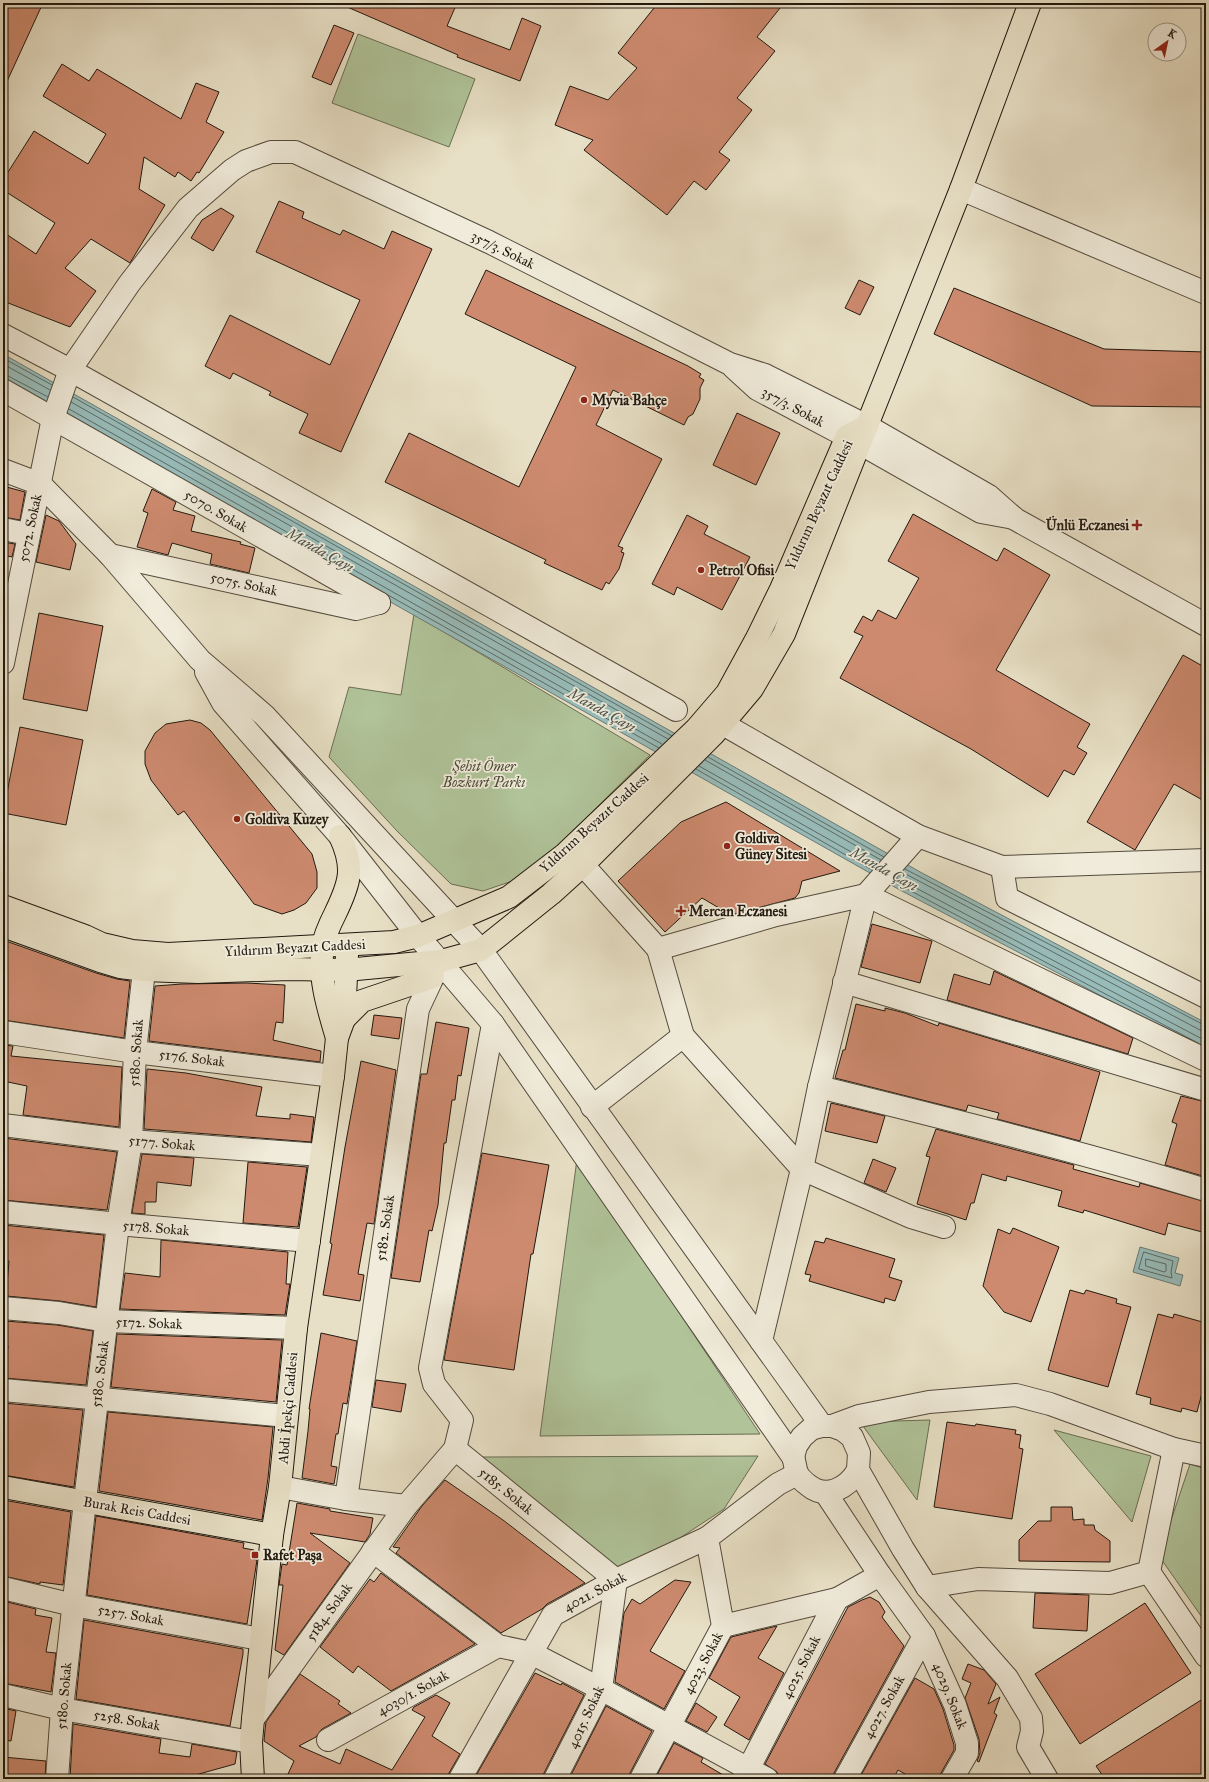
<svg xmlns="http://www.w3.org/2000/svg" width="1209" height="1782" viewBox="0 0 1209 1782" font-family="'IM FELL Great Primer',serif">
<style>
.green{fill:#b0c399;stroke:#696e54}
.water{fill:#98bcba;stroke:#697b76}
.lines{fill:none;stroke-linecap:round;stroke-linejoin:round}
.shore{stroke:#5d6a64;stroke-width:1}
.building{fill:#cd8a6f;stroke:#22190f}
.minor-casing{stroke:#544b3d;stroke-width:24}
.major-casing{stroke:#22190f;stroke-width:24}
.minor{stroke:#f0ebda;stroke-width:22}
.major{stroke:#e8e0c6;stroke-width:22}
.poi-dot{fill:#8f2418;stroke:#f0ebda;stroke-width:1.5}
.labels{text-anchor:middle;dominant-baseline:central;stroke-width:3.5;stroke-linejoin:round;paint-order:stroke}
.street-label{font-size:14px;fill:#22190f;stroke:#f0ebda}
.poi-label{font-size:14px;font-weight:bold;fill:#22190f;stroke:#f0ebda;text-anchor:start}
.park-label{font-size:14px;font-style:italic;fill:#4d4c38;stroke:#f0ebda}
.water-label{font-size:15px;font-style:italic;fill:#4b524b;stroke:#f0ebda}
</style>
<rect width="100%" height="100%" fill="#e8e0c6"/>
<filter id="stains"><feTurbulence type="fractalNoise" baseFrequency=".005" numOctaves="4"/><feColorMatrix values="0 0 0 0 .2 0 0 0 0 .09 0 0 0 0 .02 0 0 0 .5 -.17"/></filter>
<radialGradient id="worn" r=".72"><stop offset=".6" stop-color="#630" stop-opacity="0"/><stop offset="1" stop-color="#630" stop-opacity=".3"/></radialGradient>
<g class="green">
<path d="M358,34L475,79L449,147L332,103Z"/>
<path d="M414,614L650,755L527,876L483,891L451,884L397,831L329,757L349,687L401,695Z"/>
<path d="M577,1159L760,1434L540,1436Z"/>
<path d="M930,1420L917,1500L860,1422Z"/>
<path d="M1054,1430L1151,1456L1132,1522Z"/>
<path d="M758,1456L724,1509L616,1580L482,1457Z"/>
<path d="M1190,1464L1206,1469V1623L1159,1556Z"/>
</g>
<g class="water">
<path d="M3,354L922,873L1206,1023V1051L900,890L3,383Z"/>
<path d="M1140,1247L1179,1258L1175,1273L1183,1275L1180,1286L1133,1272Z"/>
</g>
<g class="lines">
<g class="shore">
<path d="M3,358L52,385"/>
<path d="M3,364L50,390"/>
<path d="M3,375L8,376L48,397"/>
<path d="M73,397L672,736"/>
<path d="M71,402L668,739"/>
<path d="M69,409L662,744"/>
<path d="M388,595L659,748"/>
<path d="M708,757L884,857"/>
<path d="M705,760L881,860"/>
<path d="M699,766L876,866"/>
<path d="M696,769L872,870"/>
<path d="M905,869L1206,1026"/>
<path d="M902,872L1200,1030L1206,1031"/>
<path d="M897,878L1206,1041"/>
<path d="M894,882L1198,1043"/>
<path d="M1144,1252L1173,1261L1171,1272L1172,1278L1139,1269Z"/>
<path d="M1146,1259L1166,1264V1271L1164,1272L1146,1266Z"/>
</g>
</g>
<g class="building">
<path d="M3,3H43L3,90Z"/>
<path d="M338,3H457L447,26L510,50L522,18L541,26L520,81L457,57L458,55Z"/>
<path d="M658,3H784L757,37L775,51L737,98L752,110L719,152L730,160L706,190L694,181L667,215L584,150L593,140L555,125L570,86L608,100L637,68L618,53Z"/>
<path d="M334,25L354,33L331,85L312,77Z"/>
<path d="M62,64L89,81L97,69L181,119L196,83L219,92L206,122L224,132L199,173L197,172L191,181L178,172L175,177L144,157L139,189L165,205L130,263L91,239L65,268L96,291L70,327L3,301V232L36,254L55,223L3,190V180L34,131L88,164L106,134L43,96Z"/>
<path d="M279,201L304,212L302,218L340,235L343,230L384,249L392,231L432,249L341,452L299,433L308,414L269,395L271,392L233,373L230,379L205,366L230,315L330,365L360,300L256,252Z"/>
<path d="M221,208L234,216L213,251L191,238L202,220Z"/>
<path d="M486,270L688,366L701,374L699,377L704,380L700,388V399L693,414L688,417L684,425L613,390L596,425L662,459L618,546L623,548L621,552L624,553L619,569L609,584L606,582L602,590L544,563L546,560L385,482L409,433L519,487L576,367L465,314Z"/>
<path d="M859,280L874,287L860,315L845,308Z"/>
<path d="M954,288L1104,349L1206,352V407L1092,406L934,334Z"/>
<path d="M737,413L780,433L756,485L713,465Z"/>
<path d="M3,486L25,492L20,520L3,517Z"/>
<path d="M152,489L176,502L173,510L195,516L191,531L241,542L240,544L255,548L249,573L210,564L212,554L172,543L168,555L137,547L148,513L143,511Z"/>
<path d="M913,514L997,561L1004,548L1050,575L996,670L1090,724L1077,747L1087,753L1074,775L1064,770L1048,797L971,749L840,678L863,636L854,632L863,616L872,621L878,610L896,619L919,578L888,561Z"/>
<path d="M46,515L59,521L76,544L70,570L36,562Z"/>
<path d="M687,515L708,526L704,534L750,557L722,610L677,587L674,595L652,584Z"/>
<path d="M3,542L15,544L12,557L3,555Z"/>
<path d="M39,613L103,626L87,711L23,699Z"/>
<path d="M1183,655L1206,668V802L1174,784L1135,850L1087,822Z"/>
<path d="M190,720L201,723L210,730L312,854L317,872V888L306,903L294,910L282,914L254,904L184,811L178,815L151,780L145,764V751L155,733L166,724Z"/>
<path d="M20,727L83,740L66,825L3,813Z"/>
<path d="M726,802L840,871L802,881L799,893L795,898L731,915L702,898L665,932L618,881L681,822Z"/>
<path d="M872,924L932,941L920,983L861,967Z"/>
<path d="M3,940L96,973L117,979L130,981L124,1038L3,1020Z"/>
<path d="M994,971L1133,1038L1128,1054L947,1000L954,974L990,985Z"/>
<path d="M246,983L285,985L283,1023L276,1022L273,1040L321,1051L320,1062L149,1041L155,986L182,984Z"/>
<path d="M856,1004L885,1011V1008L905,1013L938,1026L939,1023L1100,1072L1080,1141L997,1119L999,1113L968,1105L966,1111L835,1078L843,1050H845Z"/>
<path d="M374,1015L402,1018L399,1039L371,1035Z"/>
<path d="M436,1022L469,1028L461,1076L458,1075L455,1100H452L446,1143H444L438,1205L432,1231L429,1230L420,1282L391,1278L421,1074H427Z"/>
<path d="M3,1045L13,1046L11,1056L122,1067L119,1127L23,1115L27,1086L3,1081Z"/>
<path d="M361,1061L396,1070L374,1224L367,1223L358,1274L364,1275L360,1301L323,1295L332,1244L330,1243L345,1147Z"/>
<path d="M147,1069L186,1073L262,1087L256,1116L290,1119V1114L314,1117L311,1142L144,1129Z"/>
<path d="M1181,1096L1206,1102V1177L1165,1165L1177,1124L1172,1122Z"/>
<path d="M831,1103L885,1116L877,1143L825,1131Z"/>
<path d="M936,1129L1074,1165L1073,1169L1139,1187L1140,1183L1206,1202V1233L1168,1223L1165,1235L1084,1210L1083,1213L1058,1206L1062,1191L1007,1176L1006,1181L982,1174L974,1203H971L966,1220L917,1204L930,1157L926,1156Z"/>
<path d="M3,1138L117,1152L107,1210L3,1200Z"/>
<path d="M482,1153L549,1165L533,1254H531L514,1370L444,1360Z"/>
<path d="M142,1154L194,1158L191,1186L157,1182L156,1202H145V1214L132,1213Z"/>
<path d="M873,1159L896,1168L886,1192L864,1183Z"/>
<path d="M248,1162L307,1167L298,1227L243,1223Z"/>
<path d="M3,1225L104,1235L96,1307L60,1301L6,1296L9,1261L3,1260Z"/>
<path d="M1013,1228L1059,1247L1031,1322L1004,1312L983,1286L998,1229L1010,1234Z"/>
<path d="M826,1238L895,1259L889,1277L902,1281L895,1301L885,1298L884,1303L809,1281L811,1275L805,1274L815,1241L824,1243Z"/>
<path d="M161,1240L288,1252L286,1284H290L285,1315L120,1309L125,1273L160,1277Z"/>
<path d="M1070,1290L1084,1294L1086,1290L1117,1299L1116,1303L1131,1307L1108,1387L1048,1370Z"/>
<path d="M1158,1314L1173,1318L1174,1314L1206,1323V1378L1197,1412L1182,1408L1181,1412L1150,1404L1151,1398L1136,1394Z"/>
<path d="M5,1321L57,1325L93,1331L86,1385L4,1378L8,1346L3,1345Z"/>
<path d="M321,1333L357,1341L347,1404L343,1403L338,1434H336L331,1466L337,1467L334,1484L302,1478L308,1431L310,1409H309Z"/>
<path d="M117,1334L282,1340L276,1402L111,1387Z"/>
<path d="M376,1380L406,1384L401,1412L372,1407Z"/>
<path d="M3,1403L83,1410L74,1487L3,1475Z"/>
<path d="M108,1412L273,1427L268,1478L262,1520L99,1491Z"/>
<path d="M947,1422L975,1426L976,1424L1016,1430L1015,1434L1021,1435L1019,1448L1023,1449L1012,1519L934,1507Z"/>
<path d="M445,1480L503,1520L585,1583L547,1604L542,1609L501,1633L396,1553L400,1548L393,1547L422,1506Z"/>
<path d="M3,1500L71,1512L63,1585L40,1582V1584L3,1576Z"/>
<path d="M297,1503L330,1509V1511L373,1518L370,1534L365,1542L310,1533L350,1563L284,1655L275,1650L283,1585H279L282,1564L287,1565Z"/>
<path d="M1051,1507H1072L1073,1520L1084,1519V1525H1094L1095,1530L1110,1541V1562L1019,1561V1540L1038,1521H1051Z"/>
<path d="M96,1516L244,1543L243,1548L254,1550L252,1559L257,1560L247,1624L87,1595Z"/>
<path d="M381,1573L475,1644L391,1691L358,1666L353,1673L320,1647L370,1579L374,1582Z"/>
<path d="M675,1580L691,1582L650,1651L685,1671L664,1709L615,1682L624,1613L632,1599L640,1604Z"/>
<path d="M1035,1593L1089,1595L1087,1631L1033,1628Z"/>
<path d="M870,1597L879,1602L885,1612L882,1617L904,1646L834,1773L833,1779H779L777,1772L765,1764L848,1607L862,1600Z"/>
<path d="M3,1601L36,1609L35,1615L52,1618L46,1652L56,1653L51,1692L3,1683Z"/>
<path d="M1145,1603L1191,1673L1080,1744L1035,1674Z"/>
<path d="M84,1620L243,1649V1654L230,1726L76,1699Z"/>
<path d="M777,1626L758,1658L784,1673L749,1740L724,1725L740,1697L709,1678L731,1637Z"/>
<path d="M968,1664L984,1670L996,1684L988,1704L1000,1697L994,1713L997,1715L979,1762L977,1761L980,1753L979,1739L965,1698L971,1683L962,1679Z"/>
<path d="M535,1673L561,1685L562,1683L584,1695L544,1773L543,1779H474Z"/>
<path d="M300,1674L340,1701L338,1704L351,1713L322,1729L316,1737L299,1746L340,1764L346,1749L392,1770L425,1717L412,1710L414,1707L436,1695L450,1703L432,1736L460,1754L449,1773L448,1779H298L288,1774L294,1761L264,1741L265,1730L266,1722Z"/>
<path d="M915,1678L934,1689L943,1709L954,1745V1750L941,1773L940,1779H914L898,1770L893,1779H859Z"/>
<path d="M1206,1697V1779H1105L1096,1766Z"/>
<path d="M696,1703L717,1717L707,1732L686,1721Z"/>
<path d="M606,1706L652,1731L630,1773L629,1779H569Z"/>
<path d="M3,1708L16,1711L11,1741L3,1740Z"/>
<path d="M73,1724L161,1739L159,1753L190,1757L192,1744L237,1752L235,1764L181,1779H70Z"/>
<path d="M674,1743L703,1758L701,1762L730,1779H655Z"/>
<path d="M3,1757L46,1761L45,1779H3Z"/>
</g>
<g class="lines">
<defs>
<g id="minor">
<path d="M961,189L1206,293"/>
<path d="M3,335L70,370L676,710"/>
<path d="M734,368L757,389L861,444L981,512L1014,518"/>
<path d="M3,390L379,603"/>
<path d="M3,470L40,484L110,555L200,660L264,715L481,950L822,1426"/>
<path d="M3,529L28,534"/>
<path d="M110,555L356,609L379,603"/>
<path d="M3,663L53,418L70,370L129,284L188,208L232,170L246,161L271,152H295L489,242L730,364L765,375L867,426L989,496L1015,519L1206,625"/>
<path d="M206,672L223,703L340,836L418,936L493,1024L793,1457C795,1462 795,1468 797,1473C799,1477 804,1482 808,1485C826,1500 848,1488 858,1470"/>
<path d="M723,724L918,836L1002,867L1206,860"/>
<path d="M583,865L658,949L683,1036L802,1169L911,1217L944,1227"/>
<path d="M1002,867L1007,898L1206,997"/>
<path d="M658,949L776,915L866,895L1206,1060"/>
<path d="M844,982L1206,1090"/>
<path d="M3,1032L135,1052L333,1076"/>
<path d="M819,1087C949,1119 1078,1151 1206,1190"/>
<path d="M592,1107L683,1036"/>
<path d="M3,1125L131,1141L321,1155"/>
<path d="M3,1212L118,1224L309,1241"/>
<path d="M3,1308L59,1313L106,1321L296,1328"/>
<path d="M761,1341L802,1169L819,1087L866,895L918,836"/>
<path d="M3,1390L287,1416"/>
<path d="M832,1426L859,1416L929,1402L1016,1395L1050,1404L1174,1449L1206,1456"/>
<path d="M455,1449L462,1420L434,1384L430,1368L493,1024"/>
<path d="M793,1457L796,1446L802,1437L811,1429L822,1426H832L843,1430L852,1437L859,1453L858,1470L903,1549L927,1587L1007,1678L1031,1718L1032,1731L1028,1747L1047,1779"/>
<path d="M280,1487L346,1499L406,1506"/>
<path d="M825,1492L880,1575L924,1636L955,1705L967,1743V1753L952,1779"/>
<path d="M346,1499L418,1009L439,964"/>
<path d="M373,1551L498,1646L531,1653L601,1689L767,1779"/>
<path d="M1149,1572L1206,1656"/>
<path d="M927,1587L978,1579L1110,1583L1149,1572L1174,1449"/>
<path d="M3,1588L73,1605L260,1639"/>
<path d="M723,1626L837,1599"/>
<path d="M3,1695L62,1709L251,1742"/>
<path d="M253,1719L406,1506L455,1449L616,1580L601,1689L555,1779"/>
<path d="M328,1740L498,1646"/>
<path d="M57,1779L62,1709L85,1501L118,1224L131,1141L135,1052L144,970"/>
<path d="M460,1779L553,1615L616,1580L707,1538L778,1484L797,1474"/>
<path d="M641,1779L723,1626L707,1538"/>
<path d="M743,1779L837,1599L880,1575"/>
<path d="M845,1779L924,1636"/>
</g>
<g id="major">
<path d="M3,906L85,936L102,944L132,951L168,954L394,942L418,936L509,897L565,854L696,729L727,693L757,638L781,589L847,436L867,426"/>
<path d="M3,926L100,961L120,967L144,970L198,972L289,969L346,970L441,961L481,950L551,894L583,865L714,734L752,689L784,634L961,189L1030,3"/>
<path d="M344,1019L362,1001L433,977"/>
<path d="M337,1038C328,1008 318,976 323,945C325,934 330,924 335,914C350,883 355,868 340,836"/>
<path d="M3,1487L272,1535"/>
<path d="M253,1779L251,1742L253,1719L272,1535L280,1487L296,1328L333,1076L337,1038L344,1019L347,955"/>
</g>
</defs>
<use href="#minor" class="minor-casing"/>
<use href="#major" class="major-casing"/>
<use href="#minor" class="minor"/>
<use href="#major" class="major"/>
</g>
<g class="poi-dot">
<circle cx="584" cy="400" r="4"/>
<path d="M1135 519h4v4h4v4h-4v4h-4v-4h-4v-4h4z"/>
<circle cx="701" cy="570" r="4"/>
<circle cx="237" cy="819" r="4"/>
<circle cx="727" cy="846" r="4"/>
<path d="M679 905h4v4h4v4h-4v4h-4v-4h-4v-4h4z"/>
<rect x="251" y="1551" width="8" height="8" rx="2"/>
</g>
<g class="labels">
<g class="street-label">
<text transform="translate(503 250) rotate(26)">357/3. Sokak</text>
<text transform="translate(793 407) rotate(28)">357/3. Sokak</text>
<text transform="translate(819 505) rotate(-65)">Yıldırım Beyazıt Caddesi</text>
<text transform="translate(216 511) rotate(30)">5070. Sokak</text>
<text transform="translate(30 528) rotate(-78)">5072. Sokak</text>
<text transform="translate(244 584) rotate(12)">5075. Sokak</text>
<text transform="translate(594 823) rotate(-42)">Yıldırım Beyazıt Caddesi</text>
<text transform="translate(295 948) rotate(-3)">Yıldırım Beyazıt Caddesi</text>
<text transform="translate(136 1053) rotate(-86)">5180. Sokak</text>
<text transform="translate(192 1058) rotate(7)">5176. Sokak</text>
<text transform="translate(162 1143) rotate(5)">5177. Sokak</text>
<text transform="translate(156 1228) rotate(5)">5178. Sokak</text>
<text transform="translate(385 1228) rotate(-82)">5182. Sokak</text>
<text transform="translate(149 1323) rotate(2)">5172. Sokak</text>
<text transform="translate(100 1374) rotate(-83)">5180. Sokak</text>
<text transform="translate(288 1408) rotate(-85)">Abdi İpekçi Caddesi</text>
<text transform="translate(506 1491) rotate(39)">5185. Sokak</text>
<text transform="translate(137 1511) rotate(10)">Burak Reis Caddesi</text>
<text transform="translate(595 1592) rotate(-28)">4021. Sokak</text>
<text transform="translate(329 1612) rotate(-54)">5184. Sokak</text>
<text transform="translate(131 1615) rotate(10)">5257. Sokak</text>
<text transform="translate(703 1663) rotate(-62)">4023. Sokak</text>
<text transform="translate(801 1667) rotate(-63)">4025. Sokak</text>
<text transform="translate(413 1693) rotate(-29)">4030/1. Sokak</text>
<text transform="translate(64 1696) rotate(-85)">5180. Sokak</text>
<text transform="translate(950 1696) rotate(68)">4029. Sokak</text>
<text transform="translate(884 1707) rotate(-61)">4027. Sokak</text>
<text transform="translate(586 1717) rotate(-65)">4015. Sokak</text>
<text transform="translate(127 1720) rotate(10)">5258. Sokak</text>
</g>
<g class="poi-label">
<text x="592" y="400">Myvia Bahçe</text>
<text x="1129" y="525" text-anchor="end">Ünlü Eczanesi</text>
<text x="709" y="570">Petrol Ofisi</text>
<text x="245" y="819">Goldiva Kuzey</text>
<text x="735" y="838">Goldiva<tspan x="735" dy="16">Güney Sitesi</tspan></text>
<text x="689" y="911">Mercan Eczanesi</text>
<text x="263" y="1555">Rafet Paşa</text>
</g>
<g class="park-label">
<text x="484" y="766">Şehit Ömer<tspan x="484" dy="16">Bozkurt Parkı</tspan></text>
</g>
<g class="water-label">
<text transform="translate(320 550) rotate(29)">Manda Çayı</text>
<text transform="translate(602 710) rotate(29)">Manda Çayı</text>
<text transform="translate(884 869) rotate(29)">Manda Çayı</text>
</g>
</g>
<rect width="1209" height="1782" fill="none" stroke="#e8e0c6" stroke-width="16"/>
<rect x="4" y="4" width="1201" height="1774" fill="none" stroke="#22190f" stroke-width="2"/>
<rect x="8" y="8" width="1193" height="1766" fill="none" stroke="#22190f"/>
<g transform="translate(1167 42) rotate(33)"><circle r="19" fill="#f0ebda" stroke="#9e9789"/>
<path d="M0-3L7 15L0 10L-7 15Z" fill="#8f2418"/>
<text y="-6" font-size="11" font-weight="bold" text-anchor="middle" fill="#22190f">K</text>
</g>
<rect width="100%" height="100%" filter="url(#stains)"/>
<rect width="100%" height="100%" fill="url(#worn)"/>
</svg>
